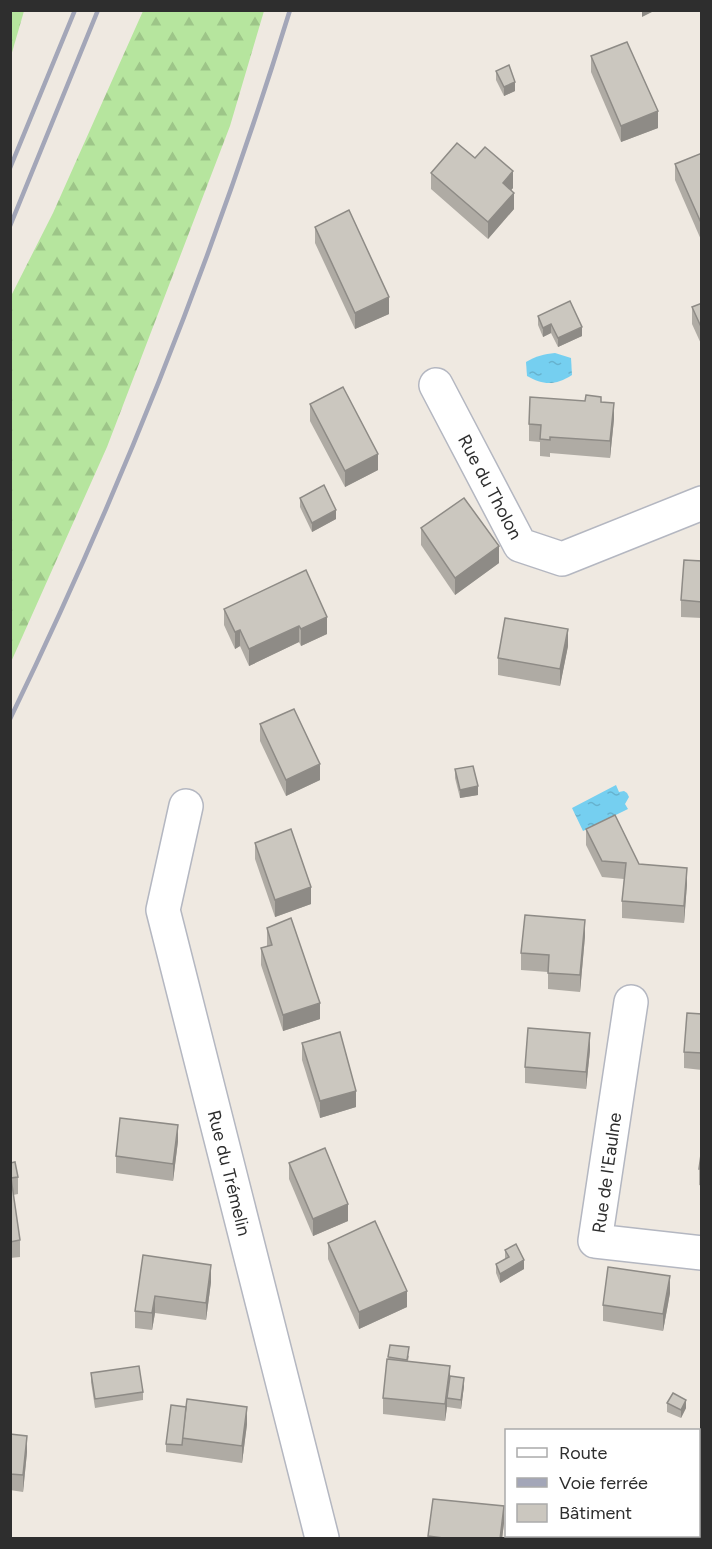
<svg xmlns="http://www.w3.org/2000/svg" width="712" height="1549" viewBox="0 0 712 1549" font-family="Figtree,sans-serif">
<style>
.forest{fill:url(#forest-firs)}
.water{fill:url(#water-ripples)}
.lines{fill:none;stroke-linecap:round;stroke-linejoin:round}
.street-casing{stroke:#b4b7c1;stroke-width:36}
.street{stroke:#fff;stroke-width:33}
.rail{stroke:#a3a6b8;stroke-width:4.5}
.wall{fill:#afaba4}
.shaded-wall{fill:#8e8b86}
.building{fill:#cbc7bf;stroke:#8e8b86;stroke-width:1.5}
.labels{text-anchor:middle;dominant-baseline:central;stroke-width:4.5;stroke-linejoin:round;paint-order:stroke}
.street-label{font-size:18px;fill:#2e2e2e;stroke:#fff}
</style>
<defs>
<pattern id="forest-firs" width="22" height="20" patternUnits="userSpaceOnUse" patternTransform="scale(1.5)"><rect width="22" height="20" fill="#b6e59e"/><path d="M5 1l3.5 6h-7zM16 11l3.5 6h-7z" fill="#9dc588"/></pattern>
<pattern id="water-ripples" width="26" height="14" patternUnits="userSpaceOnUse" patternTransform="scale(1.5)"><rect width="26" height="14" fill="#75cff0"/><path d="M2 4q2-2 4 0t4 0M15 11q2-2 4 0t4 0" fill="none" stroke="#66b2ce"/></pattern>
</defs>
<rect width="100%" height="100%" fill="#efe9e1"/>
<g class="forest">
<path d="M11,10L24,11L11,56L10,11Z"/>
<path d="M143,11H264L230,126L107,447L11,662V296L53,213Z"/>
</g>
<g class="water">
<path d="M555,353L571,358L572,375C555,386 543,385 527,376L526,362C536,356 544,354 555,353Z"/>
<path d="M616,785L619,792L624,791L627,793L629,797L625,804L628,809L583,831L572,808Z"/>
</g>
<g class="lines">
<defs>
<g id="street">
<path d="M436,385L520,545L562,559L702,503"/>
<path d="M186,806L163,910L322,1538"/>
<path d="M631,1002L595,1241L702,1253"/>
</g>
</defs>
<use href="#street" class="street-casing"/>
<use href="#street" class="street"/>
<g class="rail">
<path d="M10,168L75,10"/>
<path d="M10,226L98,10"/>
<path d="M10,719C121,490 215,253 290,10"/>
</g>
</g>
<g class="wall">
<path d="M591,56L658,128L621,142L591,72Z"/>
<path d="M496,71L515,91L504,96L496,80Z"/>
<path d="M702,153V242L675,180V164Z"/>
<path d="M431,173L513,188L511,190L514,209L488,239L431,189Z"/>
<path d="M315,227L389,314L355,329L315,243Z"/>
<path d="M702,303V346L692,324V307Z"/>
<path d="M538,316L582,336L558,347L551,333L543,337L538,325Z"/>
<path d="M601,402L614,419L610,458L550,453V457L540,456V442L529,441V424Z"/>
<path d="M310,404L378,470L345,487L310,421Z"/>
<path d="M300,498L336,519L312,532L300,507Z"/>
<path d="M421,528L499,563L455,595L421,545Z"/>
<path d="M702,561V618L681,617V600Z"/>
<path d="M224,609L327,634L301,646L299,642L249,666L240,646L235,649L224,625Z"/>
<path d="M568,646L560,686L498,675V658Z"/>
<path d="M260,724L320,780L286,796L260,741Z"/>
<path d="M455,769L478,795L460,798L455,778Z"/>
<path d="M586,829L639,864L687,884L684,923L622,918V901L624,879L602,877L586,845Z"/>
<path d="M255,843L311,904L275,917L255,859Z"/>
<path d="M267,928L320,1019L283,1031L261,965V948L267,947Z"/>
<path d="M585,936L580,992L548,989V972L521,970V953Z"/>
<path d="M702,1014V1070L684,1068V1052Z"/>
<path d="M302,1043L356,1107L320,1118L302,1060Z"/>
<path d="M590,1050L586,1089L525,1083V1067Z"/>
<path d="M178,1141L173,1181L116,1173V1156Z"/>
<path d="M702,1147V1186L699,1185V1169Z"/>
<path d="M10,1163L18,1177V1194L13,1195L20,1240V1257L10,1258Z"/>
<path d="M289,1163L348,1221L313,1236L289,1179Z"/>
<path d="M328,1243L407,1307L359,1329L328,1259Z"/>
<path d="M505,1250L524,1269L500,1283L496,1273V1264L505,1259Z"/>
<path d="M143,1255L211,1282L206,1320L155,1313L152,1330L135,1328V1311Z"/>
<path d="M670,1293L663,1331L603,1321V1305Z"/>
<path d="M390,1345L409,1356L408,1361L450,1376L464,1386L461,1409L447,1407L445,1421L383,1414V1398Z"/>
<path d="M91,1373L143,1392V1400L95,1408L91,1382Z"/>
<path d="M667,1403L686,1408L681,1418L667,1412Z"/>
<path d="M171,1405L247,1424L242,1463L166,1452V1444Z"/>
<path d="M702,1433V1496L699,1494V1439Z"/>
<path d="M10,1434L27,1452L23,1492L10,1490Z"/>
<path d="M433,1499L504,1523L502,1539H428Z"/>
</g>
<g class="shaded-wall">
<path d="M642,10H656L642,17Z"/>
<path d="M515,82V91L504,96V87Z"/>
<path d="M658,111V128L621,142V126Z"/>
<path d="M513,171V188L503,199V183Z"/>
<path d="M514,193V209L488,239V222Z"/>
<path d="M389,297V314L355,329V313Z"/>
<path d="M551,324V333L543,337V328Z"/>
<path d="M582,327V336L558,347V338Z"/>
<path d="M614,403V419L610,458V441Z"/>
<path d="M378,454V470L345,487V471Z"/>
<path d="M336,510V519L312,532V523Z"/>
<path d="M499,546V563L455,595V578Z"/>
<path d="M327,617V634L301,646V629Z"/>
<path d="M299,626V642L249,666V649Z"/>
<path d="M568,629V646L560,686V669Z"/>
<path d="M240,630V646L235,649V632Z"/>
<path d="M320,764V780L286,796V780Z"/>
<path d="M478,786V795L460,798V790Z"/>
<path d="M687,868V884L684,923V906Z"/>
<path d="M311,887V904L275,917V900Z"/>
<path d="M585,920V936L580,992V975Z"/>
<path d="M320,1003V1019L283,1031V1015Z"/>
<path d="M590,1033V1050L586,1089V1072Z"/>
<path d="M356,1091V1107L320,1118V1101Z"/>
<path d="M178,1125V1141L173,1181V1164Z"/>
<path d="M348,1204V1221L313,1236V1219Z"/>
<path d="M524,1260V1269L500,1283V1274Z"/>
<path d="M211,1265V1282L206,1320V1303Z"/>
<path d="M670,1276V1293L663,1331V1314Z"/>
<path d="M407,1291V1307L359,1329V1312Z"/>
<path d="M155,1296V1313L152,1330V1313Z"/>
<path d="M450,1366V1383L447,1398V1407L445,1421V1404Z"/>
<path d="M464,1378V1386L461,1409V1400Z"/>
<path d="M686,1400V1408L681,1418V1410Z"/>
<path d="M247,1407V1424L242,1463V1446Z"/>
<path d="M27,1436V1452L23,1492V1475Z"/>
<path d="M504,1506V1523L502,1539H500Z"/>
</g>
<g class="building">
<path d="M627,42L658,111L621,126L591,56Z"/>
<path d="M509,65L515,82L504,87L496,71Z"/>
<path d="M457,143L475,158L485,147L513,171L503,183L514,193L488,222L431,173Z"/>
<path d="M702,153V225L675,164Z"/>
<path d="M349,210L389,297L355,313L315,227Z"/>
<path d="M570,301L582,327L558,338L551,324L543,328L538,316Z"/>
<path d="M702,303V329L692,307Z"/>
<path d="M343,387L378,454L345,471L310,404Z"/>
<path d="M586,395L601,397V402L614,403L610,441L550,437V440L540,439L541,425L529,424L530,397L585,401Z"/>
<path d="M324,485L336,510L312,523L300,498Z"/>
<path d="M464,498L499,546L455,578L421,528Z"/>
<path d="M684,560L702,561V602L681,600Z"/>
<path d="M306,570L327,617L301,629L299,626L249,649L240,630L235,632L224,609Z"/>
<path d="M505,618L568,629L560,669L498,658Z"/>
<path d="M294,709L320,764L286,780L260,724Z"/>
<path d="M473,766L478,786L460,790L455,769Z"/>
<path d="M615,815L639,864L687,868L684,906L622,901L626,863L602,861L586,829Z"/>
<path d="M291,829L311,887L275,900L255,843Z"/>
<path d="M525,915L585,920L580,975L548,973L549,955L521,953Z"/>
<path d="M291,918L320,1003L283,1015L261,948L272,945L267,928Z"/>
<path d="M687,1013L702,1014V1053L684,1052Z"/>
<path d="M528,1028L590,1033L586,1072L525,1067Z"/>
<path d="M340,1032L356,1091L320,1101L302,1043Z"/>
<path d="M120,1118L178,1125L173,1164L116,1156Z"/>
<path d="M702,1147V1169H699Z"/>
<path d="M325,1148L348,1204L313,1219L289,1163Z"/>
<path d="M15,1162L18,1177L11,1178L20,1240L10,1242V1163Z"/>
<path d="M375,1221L407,1291L359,1312L328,1243Z"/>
<path d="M516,1244L524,1260L500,1274L496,1264L509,1257L505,1250Z"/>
<path d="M143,1255L211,1265L206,1303L155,1296L152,1313L135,1311Z"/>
<path d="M608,1267L670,1276L663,1314L603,1305Z"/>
<path d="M390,1345L409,1347L407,1360L388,1357Z"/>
<path d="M387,1359L450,1366L445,1404L383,1398Z"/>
<path d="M139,1366L143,1392L95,1399L91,1373Z"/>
<path d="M450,1376L464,1378L461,1400L447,1398Z"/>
<path d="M673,1393L686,1400L681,1410L667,1403Z"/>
<path d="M187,1399L247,1407L242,1446L182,1438Z"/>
<path d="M171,1405L186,1407L182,1445L166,1444Z"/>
<path d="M702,1433V1479L699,1477V1439Z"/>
<path d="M10,1434L27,1436L23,1475L10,1474Z"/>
<path d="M433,1499L504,1506L500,1539H451L428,1536Z"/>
</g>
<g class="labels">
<g class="street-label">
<text transform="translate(490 487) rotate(62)">Rue du Tholon</text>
<text transform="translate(229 1173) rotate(76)">Rue du Trémelin</text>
<text transform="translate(607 1173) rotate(-82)">Rue de l'Eaulne</text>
</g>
</g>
<rect width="712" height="1549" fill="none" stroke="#2e2e2e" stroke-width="24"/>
<rect x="505" y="1429" width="195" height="108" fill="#ffffff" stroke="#ababab" stroke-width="1.5"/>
<rect x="517" y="1448" width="30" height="9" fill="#ffffff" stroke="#ababab" stroke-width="1.5"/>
<text x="559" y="1459" font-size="18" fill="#2e2e2e">Route</text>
<rect x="517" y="1478" width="30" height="9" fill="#a3a6b8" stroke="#ababab" stroke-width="1.5"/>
<text x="559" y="1489" font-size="18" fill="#2e2e2e">Voie ferrée</text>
<rect x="517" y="1504" width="30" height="18" fill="#cbc7bf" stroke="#ababab" stroke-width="1.5"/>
<text x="559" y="1519" font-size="18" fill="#2e2e2e">Bâtiment</text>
</svg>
